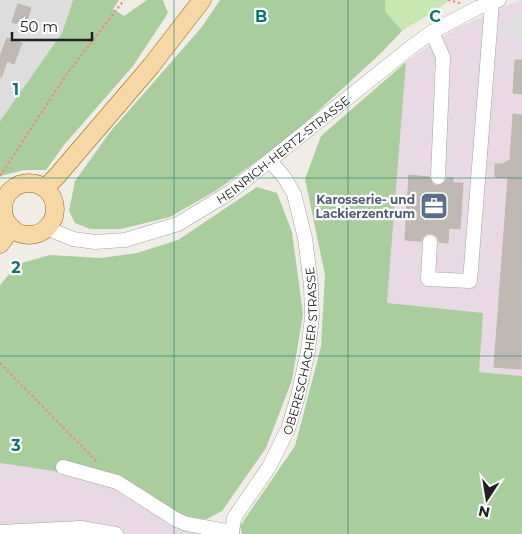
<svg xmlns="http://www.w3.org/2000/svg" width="522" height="534" viewBox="0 0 522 534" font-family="Montserrat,sans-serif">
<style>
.residential{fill:#dedddd}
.industrial{fill:#e8d9e5}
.grass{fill:#c9e7b0}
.forest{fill:#aacd9e}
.parking{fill:#e0e0e0}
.building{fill:#c0b9b3;stroke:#c1b5aa}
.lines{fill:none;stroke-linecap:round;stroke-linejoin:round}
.minor-casing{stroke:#a4a4a4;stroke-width:15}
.major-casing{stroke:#936a09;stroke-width:19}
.path{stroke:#f28876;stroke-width:2;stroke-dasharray:2.5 2.5;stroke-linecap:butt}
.minor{stroke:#fff;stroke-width:14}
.major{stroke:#f6d7a5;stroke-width:18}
.grid{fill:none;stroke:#0f766e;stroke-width:1;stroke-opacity:0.55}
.labels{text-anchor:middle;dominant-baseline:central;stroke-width:4.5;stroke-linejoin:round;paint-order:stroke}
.street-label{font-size:12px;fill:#202020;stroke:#fff}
.service-label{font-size:12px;font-weight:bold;fill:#4e5e75;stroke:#fff;text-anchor:end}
.grid-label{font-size:16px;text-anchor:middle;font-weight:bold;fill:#0f766e;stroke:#fff;stroke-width:4.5;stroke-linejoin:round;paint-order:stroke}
</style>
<rect width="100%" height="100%" fill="#f0ede7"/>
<path class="residential" d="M0,0H73L62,33L0,121Z"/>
<g class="industrial">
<path d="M522,0V376L479,372L387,304L406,62L437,40L459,27L505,6Z"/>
<path d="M0,463L77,474L115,485L198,534H0Z"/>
</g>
<path class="grass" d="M385,0H449L440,8L402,31L385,11Z"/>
<g class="forest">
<path d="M73,0H119L113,9L124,16L147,0H163L168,13L133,66L64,145L46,170H24L0,176V121L62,33Z"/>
<path d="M220,0H385V11L402,31L381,53L291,136L217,190L170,217L121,229H90L75,223L69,211L75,181L110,132L201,28Z"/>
<path d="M406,62L387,303L483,313L479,372L522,376V534H242L240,526L295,446L321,347L325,275L305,179L321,136Z"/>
<path d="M257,187L277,193L292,232L303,314L292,380L266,448L222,511L207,519L181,518L120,481L0,463V285L18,264L50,255L101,258L137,253L178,240Z"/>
</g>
<path class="parking" d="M514,12L522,13V40L503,38L504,20H513Z"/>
<g class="building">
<path d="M18,4L31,8L25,27L12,22Z"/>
<path d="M7,38L22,43L14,64L7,61L1,78L0,56Z"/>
<path d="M515,60H522V94L513,93Z"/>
<path d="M513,114L522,115L521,369L494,367L508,178L495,177V164H502L510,160Z"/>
<path d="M409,175L429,177L431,181L434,185L437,186L442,184L445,182L447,178H453V183H463L460,229L449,228L448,243L439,242L438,238L435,235L431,233L426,234L423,237L421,241L405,240Z"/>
</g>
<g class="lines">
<defs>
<g id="minor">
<path d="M432,32L443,57L438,177"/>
<path id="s1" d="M47,227L56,232L73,239L95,242L125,240L178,224L229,193L410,48L432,32L477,8L499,0"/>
<path d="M430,242L428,279L470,281L492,3"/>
<path d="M63,467L117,482L177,520L187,524L232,532"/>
<path d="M0,532L81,528L116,534"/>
<path id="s2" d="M232,534V532L234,518L269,467L288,429L298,396L308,351L312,317L311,285L305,238L294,194L284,177L270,161"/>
</g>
<g id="major">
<circle cx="29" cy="209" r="26"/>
<path d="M45,188L57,176L151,66L202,0"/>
<path d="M0,244L12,228"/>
</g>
</defs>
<use href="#minor" class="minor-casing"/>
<use href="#major" class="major-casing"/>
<g class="path">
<path d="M448,0L460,3"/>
<path d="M0,176L66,75L124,0"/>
<path d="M0,363L98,463"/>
</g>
<use href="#minor" class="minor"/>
<use href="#major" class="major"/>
</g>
<path class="grid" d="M174,0V534M348,0V534M0,178H522M0,356H522"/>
<defs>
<symbol id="office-square" viewBox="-11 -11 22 22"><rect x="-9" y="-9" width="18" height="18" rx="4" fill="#5c6f8a" stroke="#fff"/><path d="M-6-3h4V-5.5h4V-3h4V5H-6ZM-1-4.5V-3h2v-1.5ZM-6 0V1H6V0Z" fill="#fff"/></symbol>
</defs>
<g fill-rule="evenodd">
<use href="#office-square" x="418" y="190" width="32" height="32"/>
</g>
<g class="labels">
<g class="street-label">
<text stroke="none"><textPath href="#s1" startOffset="265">HEINRICH-HERTZ-STRASSE</textPath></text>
<text stroke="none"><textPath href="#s2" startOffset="200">OBERESCHACHER STRASSE</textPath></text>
</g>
<g class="service-label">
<text x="415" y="199">Karosserie- und<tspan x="415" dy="14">Lackierzentrum</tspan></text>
</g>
</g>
<g class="grid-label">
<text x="261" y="22">B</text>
<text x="435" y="22">C</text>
<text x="16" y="95">1</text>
<text x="16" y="273">2</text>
<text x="16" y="451">3</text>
</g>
<g transform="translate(487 499) rotate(192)" stroke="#ffffff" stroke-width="4" paint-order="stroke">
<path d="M0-4L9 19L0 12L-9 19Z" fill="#202020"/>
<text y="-8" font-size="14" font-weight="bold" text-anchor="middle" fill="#202020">N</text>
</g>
<path d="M12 32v8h80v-8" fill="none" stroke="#202020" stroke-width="2.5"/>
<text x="20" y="32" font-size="15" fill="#202020" stroke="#ffffff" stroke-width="4" paint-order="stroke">50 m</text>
</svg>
